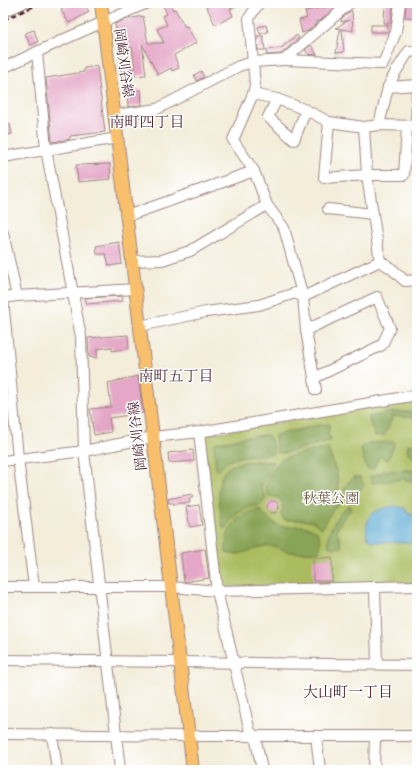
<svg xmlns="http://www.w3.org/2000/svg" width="420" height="773" viewBox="0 0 420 773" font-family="'Libre Bodoni','Noto Serif JP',serif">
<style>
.green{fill:#abbc5f;stroke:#7a6e45}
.forest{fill:#88a456;stroke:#696240}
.water{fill:#56a7d0;stroke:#50637e}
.building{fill:#e5a7c8}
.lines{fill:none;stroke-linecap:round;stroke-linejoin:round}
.minor-casing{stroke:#9e8682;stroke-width:12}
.major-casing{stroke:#9e8682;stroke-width:14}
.minor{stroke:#fff;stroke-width:10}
.major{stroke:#f8bf6c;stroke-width:12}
.rail{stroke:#4a1f2b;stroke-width:2.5;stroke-dasharray:6 3;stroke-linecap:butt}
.labels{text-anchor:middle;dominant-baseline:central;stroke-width:3;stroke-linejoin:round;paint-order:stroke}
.street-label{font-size:14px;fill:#4a1f2b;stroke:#fff}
.park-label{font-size:14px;fill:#6c563d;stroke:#fff}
.neighbourhood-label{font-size:15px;fill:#4a1f2b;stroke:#fff}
</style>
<rect width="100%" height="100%" fill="#fff"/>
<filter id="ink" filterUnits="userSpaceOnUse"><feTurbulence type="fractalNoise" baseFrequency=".025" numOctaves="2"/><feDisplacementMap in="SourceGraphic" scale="8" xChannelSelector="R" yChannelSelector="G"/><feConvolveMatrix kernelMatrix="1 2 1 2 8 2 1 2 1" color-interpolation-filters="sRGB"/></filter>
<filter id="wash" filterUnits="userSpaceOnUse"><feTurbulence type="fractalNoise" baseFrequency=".012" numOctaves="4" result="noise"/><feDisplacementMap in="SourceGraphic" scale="16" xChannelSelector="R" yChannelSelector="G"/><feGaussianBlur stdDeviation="0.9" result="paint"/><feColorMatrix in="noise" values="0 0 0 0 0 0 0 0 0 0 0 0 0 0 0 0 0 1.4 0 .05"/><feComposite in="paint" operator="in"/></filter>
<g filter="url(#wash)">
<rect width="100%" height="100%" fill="#f3edda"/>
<path class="green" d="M417,399V583L223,587L220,584L203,435Z"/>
<g class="forest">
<path d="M392,412H417V418L392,416L391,421L385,435L375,436L371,426L369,417Z"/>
<path d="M330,424L328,434L332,440L285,453H277L275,435L319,425Z"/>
<path d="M267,435C273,440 273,445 273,453L272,454C250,457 234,452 219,470L216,469L214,445L215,443L245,437Z"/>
<path d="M395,442L388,460L379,456L374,469H367L361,450L362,446L369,443Z"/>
<path d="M408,444L417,446V461L415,460L407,451Z"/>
<path d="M328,448L337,474L339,491L341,501L332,511L323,527L321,528L314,522L303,520H284L281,515C285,503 283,497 269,496L265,488C269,480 272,467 280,461C285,456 319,449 328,448Z"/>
<path d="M255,461L273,462V464L261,488L266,498L261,505C246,507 232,514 226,528H223C221,509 211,474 233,465C239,462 248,462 255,461Z"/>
<path d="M407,470L417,471V482L403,479L372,483L370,477L384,471Z"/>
<path d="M353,477H360L364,485L361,489L350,495L345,493L344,488Z"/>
<path d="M349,505L351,509L340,523L337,530L342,547L332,548L329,547L328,535L338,515Z"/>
<path d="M260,509C263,516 278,527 285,527C288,527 292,526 295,526C314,526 324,531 319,552C310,552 300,553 291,552C284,552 278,546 271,546C256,544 239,560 226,552C225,528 237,513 260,509Z"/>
</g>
<path class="water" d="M394,506L405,508L407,513L415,515L417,514V543L373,542L367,538C364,514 373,510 394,506Z"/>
<g id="blocks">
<g class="building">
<path d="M72,3H84L89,12L69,23L61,10Z"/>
<path d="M169,3L173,10L175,9L185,27L187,26L196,43L174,55L179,68L172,71L171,68L158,75L142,44L146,75L122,77V69L135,68L132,47L119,49L115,24L128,19L143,16L148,43H164L157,29L167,25L163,16L167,14L163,6Z"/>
<path d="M205,3H244L230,9L233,16L215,25Z"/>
<path d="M385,3H393L391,23H384Z"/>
<path d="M406,3H416L413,18L405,17Z"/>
<path d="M338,5L320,21H316V24L308,31L302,33L299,20L307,18L305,11Z"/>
<path d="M351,11H352L353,31L336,28L349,20L341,22L342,18Z"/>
<path d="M266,25L268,32L260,34L258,27Z"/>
<rect x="371" y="25" width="17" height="7"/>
<path d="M34,30L38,42L30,45L25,33Z"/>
<path d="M340,30H342L344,52L336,53Z"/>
<path d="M297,35L299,38L281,54L267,55L266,50L281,48Z"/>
<path d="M257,36H263L265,50H258Z"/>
<path d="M311,45L317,55L308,54L305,50Z"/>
<path d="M97,66L105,132L70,136V139L52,142L46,78L84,72V68Z"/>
<path d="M201,71L204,77L197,81L194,75Z"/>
<path d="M141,90L142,105L128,107L127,92Z"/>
<path d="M10,124L12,134L3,136V125Z"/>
<path d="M110,164L111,179L78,182L76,165Z"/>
<path d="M119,242L122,264L109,266L106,254H97L96,246Z"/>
<path d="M122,296L123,301L87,304L85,298Z"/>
<path d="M128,335L129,348L112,351V347L97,349V358L89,357L88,338Z"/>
<path d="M138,376L143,413L109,418L111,432L94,435L90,409L111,407L108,383Z"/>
<path d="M193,450L194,461L169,463L168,453Z"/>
<path d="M192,494L193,497L189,499L190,503H179L174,505V503H169L168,499Z"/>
<circle cx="273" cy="507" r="6"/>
<path d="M199,505L202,525L190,527L186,507Z"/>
<path d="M205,549L209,578L184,582L181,553Z"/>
<path d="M332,557V581H313V559Z"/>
</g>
</g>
</g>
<g filter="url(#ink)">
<use href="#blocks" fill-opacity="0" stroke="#9e8682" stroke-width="1"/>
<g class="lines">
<defs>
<g id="minor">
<path d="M259,3L249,18L255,85L253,94L277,99L306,110L329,122L364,127"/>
<path d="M3,12L23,3"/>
<path d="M37,52L46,149L81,337L84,451L120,770"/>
<path d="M284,60L383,64L396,32L400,3"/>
<path d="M3,68L67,38L147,3"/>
<path d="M388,87L417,85L416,126"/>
<path d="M253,94L233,140L254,171L267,205L284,228L303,297L306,330L316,390"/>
<path d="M277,99L268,117L294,140L306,110"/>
<path d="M115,115L157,109L239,66L253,62L284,60L350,3"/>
<path d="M329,122L324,178L367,175H404L407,127"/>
<path d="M379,125L388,87L395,73L409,51L417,52"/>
<path d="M3,157L118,138"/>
<path d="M328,209L373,214"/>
<path d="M127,216L254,171"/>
<path d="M3,233L17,296"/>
<path d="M131,261L162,260L190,251L267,205"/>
<path d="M380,261L367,175L364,127L379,125L417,126"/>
<path d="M3,298L18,458L34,587"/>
<path d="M3,298L17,296L136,289"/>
<path d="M140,326L206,312L259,305L295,293L303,297L380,261L392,269L405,281L417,280"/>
<path d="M306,330L377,297L390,328L382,345L314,378"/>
<path d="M199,432L217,591L250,732L255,736L262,770"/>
<path d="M3,461L84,451L153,437L199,432L417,395"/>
<path d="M3,587H171L217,591L417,586"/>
<path d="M375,587L377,664"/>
<path d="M3,660L417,665"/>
<path d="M3,734L189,736H417"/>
<path d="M52,734L57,770"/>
<path d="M316,736L320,770"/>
<path d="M374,770L375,736"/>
</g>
<path id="major" d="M101,3L193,770"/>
</defs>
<use href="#minor" class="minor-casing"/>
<use href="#major" class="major-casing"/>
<use href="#minor" class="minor"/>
<use href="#major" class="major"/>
<path class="rail" d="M3,20L41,3"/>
</g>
</g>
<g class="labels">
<g class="street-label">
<text transform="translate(123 63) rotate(82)">岡崎刈谷線</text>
<text transform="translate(138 436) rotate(-97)">岡崎刈谷線</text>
</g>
<g class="park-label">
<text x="331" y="499">秋葉公園</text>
</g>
<g class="neighbourhood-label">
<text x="147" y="122">南町四丁目</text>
<text x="176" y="376">南町五丁目</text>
<text x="348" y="692">大山町一丁目</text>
</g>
</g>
<rect width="420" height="773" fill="none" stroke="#fff" stroke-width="16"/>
</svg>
